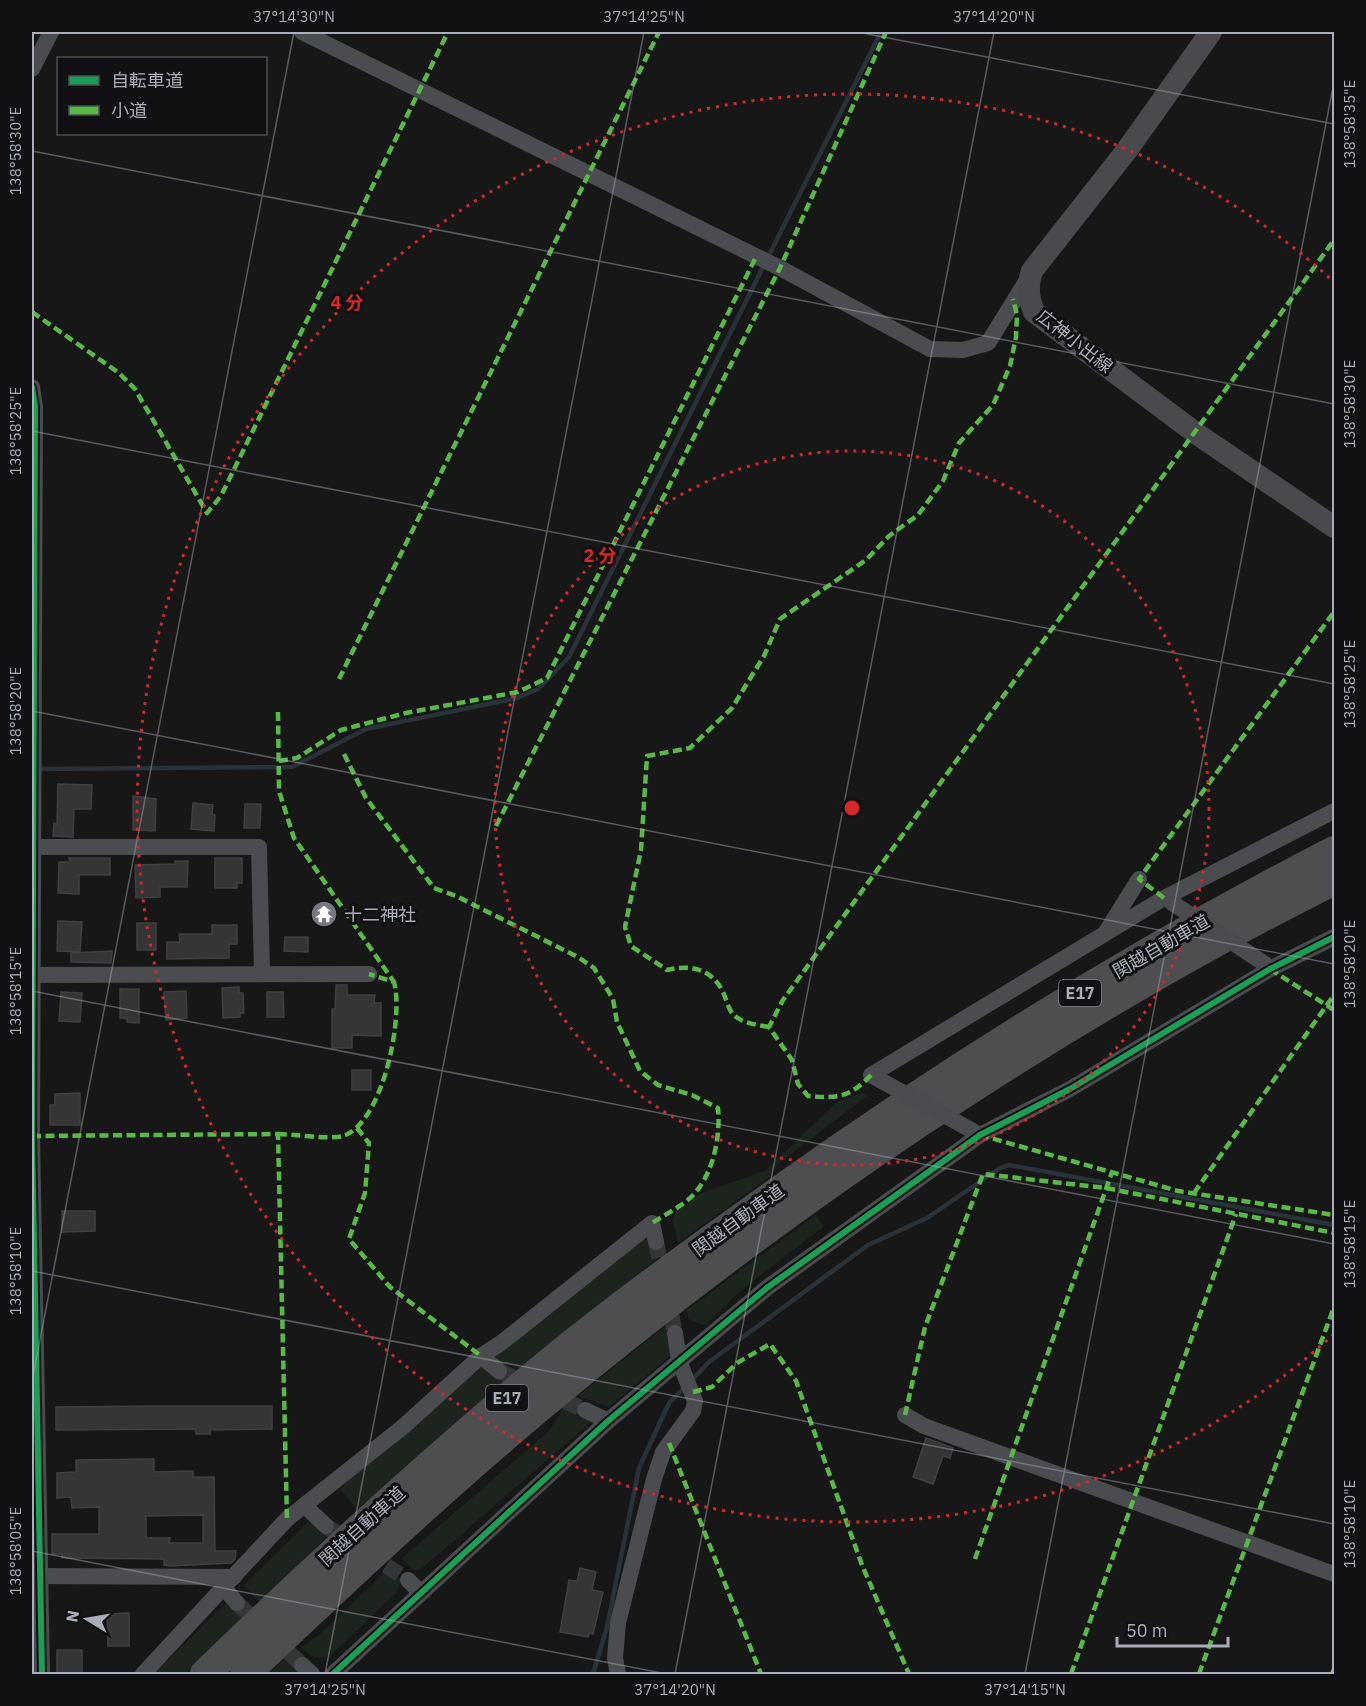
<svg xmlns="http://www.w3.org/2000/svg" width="1366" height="1706" viewBox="0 0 1366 1706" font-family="'IBM Plex Sans','Noto Sans JP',sans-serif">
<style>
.green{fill:#1d241e}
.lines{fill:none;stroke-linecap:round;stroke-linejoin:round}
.stream{stroke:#2a3239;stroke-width:4.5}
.building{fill:#353536;stroke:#3f4043;stroke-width:1.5;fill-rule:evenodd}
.street-tunnel{stroke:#343537;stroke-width:16;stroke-dasharray:16 8;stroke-linecap:butt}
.street{stroke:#4b4c50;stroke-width:16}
.secondary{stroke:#4a4a4e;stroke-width:22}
.highway{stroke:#4e4e51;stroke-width:30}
.street-bridge{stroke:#4b4c50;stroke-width:16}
.quiet{stroke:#58b947;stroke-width:4.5;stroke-dasharray:9 4.5;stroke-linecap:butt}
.cycleway-casing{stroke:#111113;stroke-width:10}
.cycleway{stroke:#1a9f57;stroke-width:6}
.ticks{fill:none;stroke:#a8adb8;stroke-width:1.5;stroke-opacity:0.45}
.ring{fill:none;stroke:#d62828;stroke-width:3;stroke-dasharray:3 6}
.labels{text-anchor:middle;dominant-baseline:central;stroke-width:6;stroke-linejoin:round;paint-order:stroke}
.shield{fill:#111113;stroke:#7b7e86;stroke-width:1.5}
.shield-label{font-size:16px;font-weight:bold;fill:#a8adb8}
.street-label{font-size:18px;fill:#a8adb8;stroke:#111113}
.poi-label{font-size:18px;fill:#a8adb8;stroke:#111113;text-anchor:start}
.centre{fill:#d62828;stroke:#111113;stroke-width:3}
.ring-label{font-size:18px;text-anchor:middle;font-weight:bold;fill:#d62828;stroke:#111113;stroke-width:6;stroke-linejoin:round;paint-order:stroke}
.neatline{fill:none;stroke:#a8adb8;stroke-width:2}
.ticks-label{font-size:15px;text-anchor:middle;fill:#a8adb8}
</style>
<rect width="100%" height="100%" fill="#171717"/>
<g class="green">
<path d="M863,1093L867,1096L778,1164L769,1177L678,1243L673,1221L675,1212L701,1193L765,1171L838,1101Z"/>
<path d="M816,1215L824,1226L739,1292L708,1323L703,1325L688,1319L687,1310Z"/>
<path d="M641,1239H648L654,1243L657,1259L519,1369L494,1359L509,1341Z"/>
<path d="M668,1324L670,1356L609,1407L578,1396Z"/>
<path d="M481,1365L510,1379L357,1510L340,1489L396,1436Z"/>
<path d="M564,1407L590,1419V1423L420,1570L415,1571L402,1558L548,1432Z"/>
<path d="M311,1519L332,1532L259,1602L244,1585Z"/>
<path d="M388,1570L402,1580L396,1593L332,1654C318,1661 311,1657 301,1647L321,1633Z"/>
<path d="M229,1600L245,1615L185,1674H154Z"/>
<path d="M289,1655L305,1674H268Z"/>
</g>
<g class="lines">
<g class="stream">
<path d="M768,257L881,32"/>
<path d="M36,769L292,767L366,729L517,698L538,689L569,657L764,265"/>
<path d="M691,1381L709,1362L868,1245L927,1218L1000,1168L1009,1165L1334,1225"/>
<path d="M593,1674L607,1627L639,1468L669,1403L685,1387"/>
</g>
</g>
<g class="building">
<path d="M58,784L92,785L91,809H74L73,837L53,836L54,823L57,824Z"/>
<path d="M133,796L156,799L155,831L133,830Z"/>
<path d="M193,803L213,805L212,814L215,815L214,831L191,829Z"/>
<path d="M245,804H261L260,828H244Z"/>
<path d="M69,858H110V875H79V894L58,893L59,862H70Z"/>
<path d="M215,858H242V883H237V888H215Z"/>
<path d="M175,861H188L187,887H160V897L136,898L135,865L175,864Z"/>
<path d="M58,921L82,922L80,952L57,951Z"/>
<rect x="137" y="923" width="19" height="27"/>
<path d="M212,925H237V944H229V958L167,959V942H180L179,934H212Z"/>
<path d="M285,937H308V952L284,951Z"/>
<path d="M112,951L111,963L71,962V953Z"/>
<path d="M336,985H347V995H375L374,1003H381V1036L352,1035V1048H332V1009H335Z"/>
<path d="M239,987V993H243L244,1013H240V1017L223,1018L222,988Z"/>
<path d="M120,989H139V1023L127,1022V1018H120Z"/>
<path d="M186,991L187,1018L166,1020L164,992Z"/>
<path d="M61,992L82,993L80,1022L59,1021Z"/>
<path d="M267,992H283L284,1017H267Z"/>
<rect x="352" y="1070" width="19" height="20"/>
<path d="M80,1093V1125H50V1105H55V1094Z"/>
<path d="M62,1211H95V1231L62,1232Z"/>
<path d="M156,1406H272V1429L210,1430V1434H196L195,1429L56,1430V1407Z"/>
<path d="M926,1438L953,1448L950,1458L943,1456L933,1484L913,1477Z"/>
<path d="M154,1459V1472L193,1471V1477H214L215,1551H236L235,1559L231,1563L171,1566L164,1565V1559L62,1558V1554H52V1534H99V1507L72,1508L71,1497L57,1498V1473L76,1472V1460ZM203,1515V1543H169L170,1538H146V1516Z"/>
<path d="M580,1568L596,1572L592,1590L603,1592L593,1634L589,1633L588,1637L560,1632L569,1580L577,1581Z"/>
<path d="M129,1613V1646H108L107,1614Z"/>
<rect x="57" y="1650" width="25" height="24"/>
</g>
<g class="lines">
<g class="street-tunnel">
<path d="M656,1242L675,1333"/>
<path d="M499,1371L585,1410"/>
<path d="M326,1526L408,1580"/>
<path d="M237,1603L302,1665"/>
</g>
<g class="street">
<path d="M302,32L780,268L930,349L963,350L988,343L1030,275"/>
<path d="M32,69L51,32"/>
<path d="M32,387L35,407L32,1136L42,1674"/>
<path d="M33,847H259L262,973"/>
<path d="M1106,932L1139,879"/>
<path d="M34,975L369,974"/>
<path d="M880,1080L871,1075L1164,898L1334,811"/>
<path d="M481,1356L499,1371"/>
<path d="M585,1410L608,1421"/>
<path d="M905,1415L924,1426L1334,1574"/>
<path d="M305,1506L326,1526"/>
<path d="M32,1576L234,1577"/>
<path d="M408,1580L420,1592"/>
<path d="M223,1587L237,1603"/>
<path d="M302,1665L312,1674"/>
<path d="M143,1674L287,1519L404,1426L481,1356L501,1343L652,1223L656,1242"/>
<path d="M333,1674L608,1421L768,1287L980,1135L1070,1089L1270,969L1334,937"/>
<path d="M618,1674L615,1658L618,1623L654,1479L663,1452L693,1411L695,1401L679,1361L675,1333"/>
</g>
<path class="secondary" d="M1211,32L1127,150L1032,271C1027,287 1028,296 1034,312L1197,434L1334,527"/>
<g class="highway">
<path d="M205,1674C304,1578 406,1484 512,1394C596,1322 686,1257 776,1193C954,1066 1140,951 1334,851"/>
<path d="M245,1674C340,1584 436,1494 537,1409C780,1206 1051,1022 1334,880"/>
</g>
<g class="street-bridge">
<path d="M1171,902L1265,964"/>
<path d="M880,1080L973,1131"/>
</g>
<g class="quiet">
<path d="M32,312L119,373L135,389L207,513L221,496L448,32"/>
<path d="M339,679L659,32"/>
<path d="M278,712L279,791L294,838L394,982"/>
<path d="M344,754L366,798L434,888L456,896L578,957L594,968L613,999L617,1022L640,1071L658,1085L692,1095L718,1108C721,1139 712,1183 684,1203C674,1210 663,1216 652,1223"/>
<path d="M279,761L297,758L341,730L406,713L518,692L547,678L756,257"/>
<path d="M496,826L780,268L886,32"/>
<path d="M1164,898L1139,879L1334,612"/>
<path d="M1270,969L1334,1010"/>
<path d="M769,1027C757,1025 741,1023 733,1014C728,1009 726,998 723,992C712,969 690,964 667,970L631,946L625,927L641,850L647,756L690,748L732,708L764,656L780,619L866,560L889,536L918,515L943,481L959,443L993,405L1010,366L1016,337L1017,315L1013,299"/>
<path d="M871,1075C850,1097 838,1099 808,1096L798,1084L792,1060L769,1027L783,1000L1334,240"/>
<path d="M357,1128L369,1143L365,1193L349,1239L390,1287L481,1356"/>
<path d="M278,1134C292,1134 332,1140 343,1136C383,1123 404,1017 394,982L369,974"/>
<path d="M980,1135L1178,1191L1334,1215"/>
<path d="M32,1136L278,1134L287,1519"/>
<path d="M1194,1193L1334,995"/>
<path d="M693,1392L712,1387L737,1363L770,1344L796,1381L862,1565L909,1674"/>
<path d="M905,1415L925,1327L983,1174L1106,1188L1334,1233"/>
<path d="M669,1443L761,1674"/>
<path d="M975,1559L1112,1172"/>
<path d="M1071,1674L1236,1214"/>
<path d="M1199,1674L1334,1307"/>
<path d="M1332,1674L1334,1669"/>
</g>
<defs>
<g id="cycleway">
<path d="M32,387L35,407L32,1136L42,1674"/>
<path d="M333,1674L608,1421L768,1287L980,1135L1070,1089L1270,969L1334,937"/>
</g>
</defs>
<use href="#cycleway" class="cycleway-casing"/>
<use href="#cycleway" class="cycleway"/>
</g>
<path class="ticks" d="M857,32L1334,124M32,151L1334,404M32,431L1334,684M32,711L1334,964M32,991L1334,1244M32,1271L1334,1524M32,1381L294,32M32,1551L667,1674M325,1674L644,32M675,1674L994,32M1025,1674L1334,82"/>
<g class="ring">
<circle cx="852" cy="808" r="357"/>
<path d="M1334 1334A714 714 0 1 1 1334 282"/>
</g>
<defs>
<symbol id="temple-disc" viewBox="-11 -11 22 22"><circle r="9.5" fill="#757880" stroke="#111113"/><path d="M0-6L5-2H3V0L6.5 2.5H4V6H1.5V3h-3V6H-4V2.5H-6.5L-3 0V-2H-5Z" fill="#fff"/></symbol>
</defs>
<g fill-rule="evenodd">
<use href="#temple-disc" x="309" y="899" width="30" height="30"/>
</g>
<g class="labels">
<g class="shield">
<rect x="1059" y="980" width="42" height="26" rx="4.5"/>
<rect x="486" y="1385" width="42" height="26" rx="4.5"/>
</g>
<g class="shield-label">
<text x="1080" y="993">E17</text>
<text x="507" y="1398">E17</text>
</g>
<g class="street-label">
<text transform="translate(1075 341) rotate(38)">広神小出線</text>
<text transform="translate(1161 946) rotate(-30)">関越自動車道</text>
<text transform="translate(738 1220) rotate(-36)">関越自動車道</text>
<text transform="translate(362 1526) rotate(-42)">関越自動車道</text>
</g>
<g class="poi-label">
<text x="344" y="914">十二神社</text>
</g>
</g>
<circle cx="852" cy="808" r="9" class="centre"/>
<g class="ring-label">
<text x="347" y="309">4 分</text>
<text x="600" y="562">2 分</text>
</g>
<rect width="1366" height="1706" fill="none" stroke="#111113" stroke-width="66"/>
<rect x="57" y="57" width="210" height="78" fill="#111113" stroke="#4d4f55" stroke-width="1.5"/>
<rect x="69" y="76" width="30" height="9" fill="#1a9f57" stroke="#4d4f55" stroke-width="1.5"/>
<text x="111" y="87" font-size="18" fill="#a8adb8">自転車道</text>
<rect x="69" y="106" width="30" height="9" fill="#58b947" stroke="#4d4f55" stroke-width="1.5"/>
<text x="111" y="117" font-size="18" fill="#a8adb8">小道</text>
<g transform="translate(87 1619) rotate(281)" stroke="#111113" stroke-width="4.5" paint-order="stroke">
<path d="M0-4.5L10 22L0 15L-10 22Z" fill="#a8adb8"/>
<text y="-9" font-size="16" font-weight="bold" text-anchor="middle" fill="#a8adb8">N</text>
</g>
<path d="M1117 1637v9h111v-9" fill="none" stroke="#a8adb8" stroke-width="3"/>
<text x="1126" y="1637" font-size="18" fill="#a8adb8" stroke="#111113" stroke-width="4.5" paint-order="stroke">50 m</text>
<rect x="33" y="33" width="1300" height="1640" class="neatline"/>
<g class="ticks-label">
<text x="294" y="22">37°14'30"N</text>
<text x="644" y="22">37°14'25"N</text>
<text x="994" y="22">37°14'20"N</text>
<text transform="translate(1350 124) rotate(-90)" y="5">138°58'35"E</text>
<text transform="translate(16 151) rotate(-90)" y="5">138°58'30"E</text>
<text transform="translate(1350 404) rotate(-90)" y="5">138°58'30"E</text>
<text transform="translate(16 431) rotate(-90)" y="5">138°58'25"E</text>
<text transform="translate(1350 684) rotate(-90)" y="5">138°58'25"E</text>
<text transform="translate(16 711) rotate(-90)" y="5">138°58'20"E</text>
<text transform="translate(1350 964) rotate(-90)" y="5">138°58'20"E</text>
<text transform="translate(16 991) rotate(-90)" y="5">138°58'15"E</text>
<text transform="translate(1350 1244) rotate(-90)" y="5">138°58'15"E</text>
<text transform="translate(16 1271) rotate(-90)" y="5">138°58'10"E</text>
<text transform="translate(1350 1524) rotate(-90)" y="5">138°58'10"E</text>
<text transform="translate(16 1551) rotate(-90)" y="5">138°58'05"E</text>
<text x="325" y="1695">37°14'25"N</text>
<text x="675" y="1695">37°14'20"N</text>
<text x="1025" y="1695">37°14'15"N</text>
</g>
</svg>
